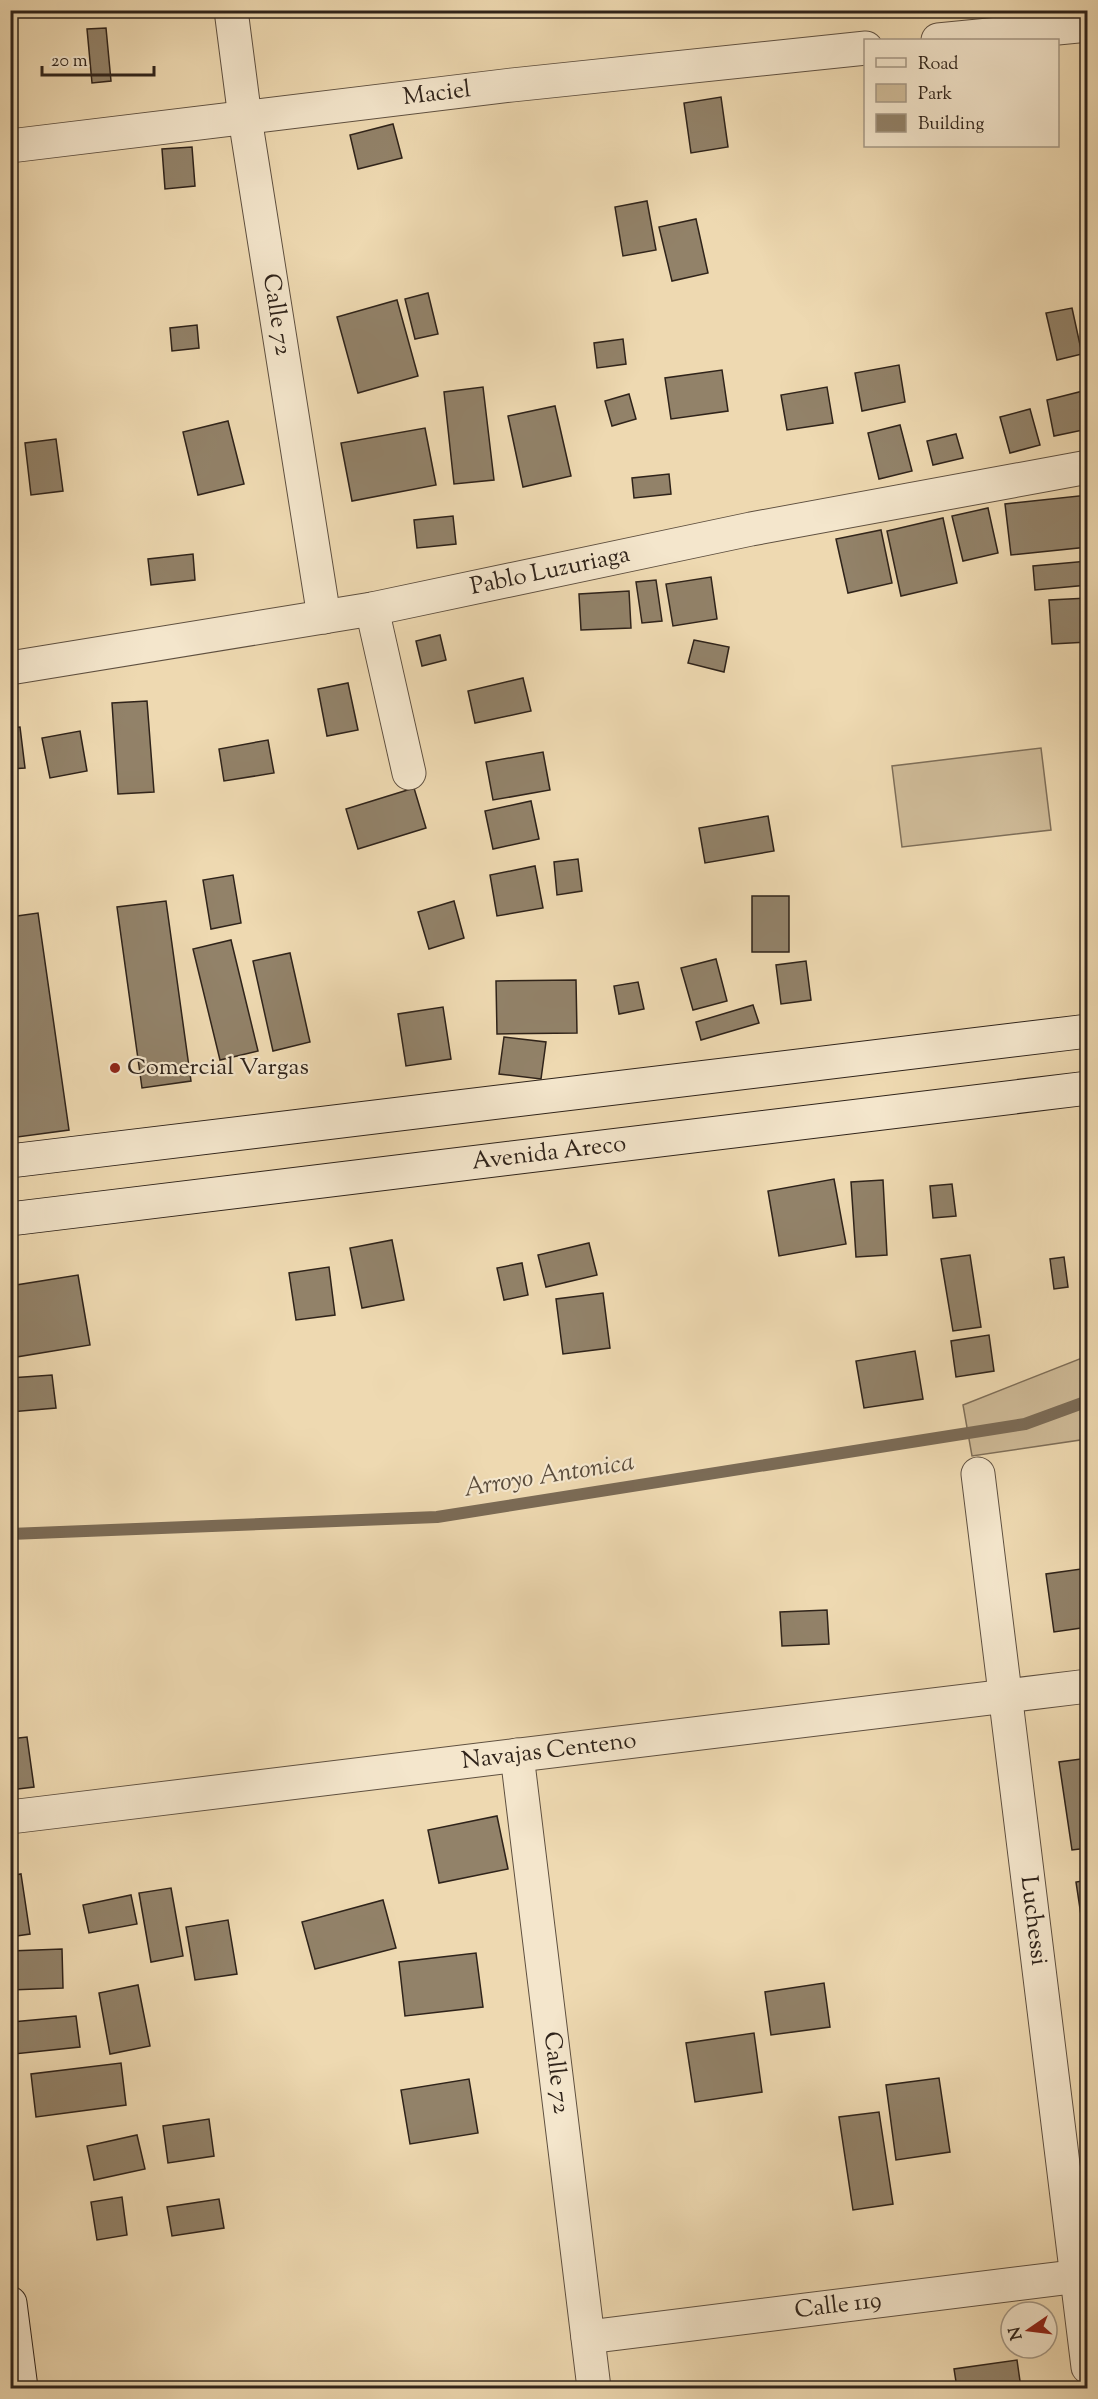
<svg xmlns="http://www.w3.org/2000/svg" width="1098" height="2399" viewBox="0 0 1098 2399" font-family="'Sorts Mill Goudy',serif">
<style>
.green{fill:#ceba97;stroke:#7e6e58;stroke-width:1.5}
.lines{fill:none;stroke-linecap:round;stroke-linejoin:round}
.stream{stroke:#7b6b56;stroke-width:12}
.building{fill:#928269;stroke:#2f231a;stroke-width:1.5}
.street-casing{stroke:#5f5040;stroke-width:35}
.secondary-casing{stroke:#2f231a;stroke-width:35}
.street{stroke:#f4e6cc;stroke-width:33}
.secondary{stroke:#f4e6cc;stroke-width:33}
.poi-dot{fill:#8f2418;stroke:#f4e6cc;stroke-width:2}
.labels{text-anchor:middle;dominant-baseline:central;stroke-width:4.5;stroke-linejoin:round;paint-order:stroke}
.street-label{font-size:24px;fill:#2f231a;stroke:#f4e6cc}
.poi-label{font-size:24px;fill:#2f231a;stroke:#f4e6cc;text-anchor:start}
.water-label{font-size:26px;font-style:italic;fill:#5b4d3d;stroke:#f4e6cc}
</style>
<rect width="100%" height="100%" fill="#eed9b1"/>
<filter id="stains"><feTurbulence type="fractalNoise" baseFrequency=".00333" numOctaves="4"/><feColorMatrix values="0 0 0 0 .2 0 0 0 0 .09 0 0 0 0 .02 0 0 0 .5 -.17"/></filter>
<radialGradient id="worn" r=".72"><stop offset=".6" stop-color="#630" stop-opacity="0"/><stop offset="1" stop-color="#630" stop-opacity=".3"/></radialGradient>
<g class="green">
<path d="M1041,748L1051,830L902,847L892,766Z"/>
<path d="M1087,1356V1439L972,1456L963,1405Z"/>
</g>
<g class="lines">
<path class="stream" d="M10,1534L437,1517L1025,1424L1088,1401"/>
</g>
<g class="building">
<path d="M106,28L111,81L92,83L87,29Z"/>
<path d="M721,97L728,147L691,153L684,103Z"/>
<path d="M393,124L402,158L358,169L350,135Z"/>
<path d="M192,147L195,186L165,189L162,149Z"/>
<path d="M647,201L656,250L623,256L615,207Z"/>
<path d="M696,219L708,273L672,281L659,227Z"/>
<path d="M428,293L438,334L415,339L405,299Z"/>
<path d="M397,300L418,376L358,393L337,317Z"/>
<path d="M1072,308L1082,354L1057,360L1046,313Z"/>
<path d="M197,325L199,348L172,351L170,328Z"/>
<path d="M623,339L626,364L597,368L594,343Z"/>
<path d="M899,365L905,402L862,411L855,373Z"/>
<path d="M722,370L728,411L671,419L665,378Z"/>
<path d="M483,387L494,480L454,484L444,392Z"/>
<path d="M827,387L833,423L787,430L781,395Z"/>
<path d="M1083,391L1088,410V429L1054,436L1047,400Z"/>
<path d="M629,394L636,419L612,426L605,401Z"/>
<path d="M555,406L571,476L523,487L508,416Z"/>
<path d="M1030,409L1040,445L1010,453L1000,417Z"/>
<path d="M228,421L244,484L198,495L183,432Z"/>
<path d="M900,425L912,471L879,479L868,433Z"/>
<path d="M425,428L436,485L352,501L341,443Z"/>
<path d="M956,434L963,458L933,465L927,441Z"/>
<path d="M56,439L63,491L31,495L25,443Z"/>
<path d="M10,440L17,484L10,485Z"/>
<path d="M669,474L671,494L634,498L632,478Z"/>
<path d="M1088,495V547L1011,555L1005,504Z"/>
<path d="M988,508L998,553L963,561L952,516Z"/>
<path d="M453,516L456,544L417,548L414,520Z"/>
<path d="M943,518L957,583L901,596L887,531Z"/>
<path d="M881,530L892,583L848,593L836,539Z"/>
<path d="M193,554L195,580L151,585L148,559Z"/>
<path d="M1088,561V585L1035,590L1033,566Z"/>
<path d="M711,577L717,619L673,626L666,584Z"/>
<path d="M656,580L662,621L642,623L636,582Z"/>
<path d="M629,591L631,628L581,630L579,594Z"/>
<path d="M1088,598V642L1052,644L1049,600Z"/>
<path d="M440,635L446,660L422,666L416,641Z"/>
<path d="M694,640L729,647L724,672L688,663Z"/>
<path d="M523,678L531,711L475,723L468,691Z"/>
<path d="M348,683L358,730L327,736L318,689Z"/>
<path d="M147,701L154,792L118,794L112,703Z"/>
<path d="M20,727L25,768L10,769V728Z"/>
<path d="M80,731L87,771L50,778L42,738Z"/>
<path d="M268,740L274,773L224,781L219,749Z"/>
<path d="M543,752L550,790L493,800L486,762Z"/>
<path d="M414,788L426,828L358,849L346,809Z"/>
<path d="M531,801L539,839L493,849L485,811Z"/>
<path d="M768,816L774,851L705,863L699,828Z"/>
<path d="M578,859L582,891L557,895L554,862Z"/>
<path d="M535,866L543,908L497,916L490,875Z"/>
<path d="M233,875L241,923L211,929L203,880Z"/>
<rect x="752" y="896" width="37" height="56"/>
<path d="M166,901L191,1081L142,1088L117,907Z"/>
<path d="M454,901L464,938L429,949L418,912Z"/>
<path d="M38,913L69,1130L10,1138V917Z"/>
<path d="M231,940L258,1051L220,1060L193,949Z"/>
<path d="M290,953L310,1042L273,1051L253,961Z"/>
<path d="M716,959L727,1001L693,1010L681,968Z"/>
<path d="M806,961L811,1000L781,1004L776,965Z"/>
<path d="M576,980L577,1033L497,1034L496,981Z"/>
<path d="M638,982L644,1009L619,1014L614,986Z"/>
<path d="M753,1005L759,1023L701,1040L696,1022Z"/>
<path d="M443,1007L451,1059L406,1066L398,1014Z"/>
<path d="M504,1037L546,1042L541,1079L499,1074Z"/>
<path d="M834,1179L846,1244L779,1256L768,1191Z"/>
<path d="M883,1180L887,1255L856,1257L851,1182Z"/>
<path d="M952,1184L956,1216L933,1218L930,1186Z"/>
<path d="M392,1240L404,1300L362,1308L350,1248Z"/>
<path d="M589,1243L597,1275L546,1287L538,1255Z"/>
<path d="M970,1255L981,1327L953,1331L941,1259Z"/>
<path d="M1064,1257L1068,1287L1054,1289L1050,1259Z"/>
<path d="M522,1263L528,1295L504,1300L497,1268Z"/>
<path d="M329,1267L335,1315L296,1320L289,1273Z"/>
<path d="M78,1275L90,1345L10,1358V1286Z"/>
<path d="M603,1293L610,1348L563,1354L556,1299Z"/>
<path d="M989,1335L994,1371L956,1377L951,1341Z"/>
<path d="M915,1351L923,1399L864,1408L856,1361Z"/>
<path d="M52,1375L56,1408L10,1412V1378Z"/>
<path d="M1088,1568V1627L1054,1632L1046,1574Z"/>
<path d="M827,1610L829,1644L782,1646L780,1612Z"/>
<path d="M27,1737L34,1787L10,1790V1739Z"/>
<path d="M1088,1758V1848L1072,1850L1059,1762Z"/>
<path d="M497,1816L508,1869L439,1883L428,1830Z"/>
<path d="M21,1874L30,1934L10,1937V1876Z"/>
<path d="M1088,1880V1962L1076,1882Z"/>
<path d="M171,1888L183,1956L151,1962L139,1893Z"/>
<path d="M131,1895L137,1924L89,1933L83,1905Z"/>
<path d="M383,1900L396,1948L315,1969L302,1922Z"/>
<path d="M228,1920L237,1974L195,1980L186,1927Z"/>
<path d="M62,1949L63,1988L10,1990V1951Z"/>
<path d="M476,1953L483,2007L405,2016L399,1962Z"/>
<path d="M824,1983L830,2027L771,2035L765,1992Z"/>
<path d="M138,1985L150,2046L110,2054L99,1993Z"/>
<path d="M76,2016L80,2047L14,2054L12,2022Z"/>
<path d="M754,2033L762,2092L695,2102L686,2043Z"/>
<path d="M121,2063L126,2105L36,2117L31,2074Z"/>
<path d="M939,2078L950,2152L896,2160L886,2085Z"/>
<path d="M469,2079L478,2133L410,2144L401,2090Z"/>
<path d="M879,2112L893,2204L853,2210L839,2117Z"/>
<path d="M209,2119L214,2156L168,2163L163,2126Z"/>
<path d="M137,2135L145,2169L94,2180L87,2146Z"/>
<path d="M122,2197L127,2235L97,2240L91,2202Z"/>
<path d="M219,2199L224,2228L172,2236L167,2207Z"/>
<path d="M1017,2360L1021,2388H957L954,2369Z"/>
</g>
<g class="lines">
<defs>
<g id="street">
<path id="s1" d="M231,10L245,118L324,617"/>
<path d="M938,40L1088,25"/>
<path id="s2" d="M10,146L512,85L866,48"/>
<path d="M372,609L409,773"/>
<path id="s3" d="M10,668L372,609L751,529L1088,467"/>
<path id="s4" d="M978,1474L1088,2367"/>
<path id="s5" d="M517,1755L594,2388"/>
<path id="s6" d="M10,1817L1088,1686"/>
<path id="s7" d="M588,2337L1088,2275"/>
</g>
<g id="secondary">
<path d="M10,1161L1088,1031"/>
<path id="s8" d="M10,1219L1088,1088"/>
<path d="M10,2303L21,2388"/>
</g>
</defs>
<use href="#street" class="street-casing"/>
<use href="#secondary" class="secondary-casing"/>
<use href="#street" class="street"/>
<use href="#secondary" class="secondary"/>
</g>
<circle class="poi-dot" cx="115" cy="1068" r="6"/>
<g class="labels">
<g class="street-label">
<text stroke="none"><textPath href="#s2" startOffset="430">Maciel</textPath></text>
<text stroke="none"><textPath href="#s1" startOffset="308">Calle 72</textPath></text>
<text stroke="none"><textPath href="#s3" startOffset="549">Pablo Luzuriaga</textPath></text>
<text stroke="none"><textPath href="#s8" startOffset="543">Avenida Areco</textPath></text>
<text stroke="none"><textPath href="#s6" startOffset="543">Navajas Centeno</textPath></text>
<text stroke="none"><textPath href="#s4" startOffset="450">Luchessi</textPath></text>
<text stroke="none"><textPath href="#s5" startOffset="320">Calle 72</textPath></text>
<text stroke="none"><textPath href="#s7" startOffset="252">Calle 119</textPath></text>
</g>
<g class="poi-label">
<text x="127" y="1068">Comercial Vargas</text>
</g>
<g class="water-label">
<text transform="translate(549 1476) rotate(-9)">Arroyo Antonica</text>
</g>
</g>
<rect width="1098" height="2399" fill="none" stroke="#eed9b1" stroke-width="36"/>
<rect x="12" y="12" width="1074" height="2375" fill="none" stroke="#2f231a" stroke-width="3"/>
<rect x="18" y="18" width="1062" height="2363" fill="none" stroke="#2f231a" stroke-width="1.5"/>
<rect x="864" y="39" width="195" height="108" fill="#f4e6cc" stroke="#a59885" stroke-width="1.5"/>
<rect x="876" y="58" width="30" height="9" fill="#f4e6cc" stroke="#a59885" stroke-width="1.5"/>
<text x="918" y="69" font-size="18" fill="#2f231a">Road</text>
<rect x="876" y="84" width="30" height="18" fill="#ceba97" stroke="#a59885" stroke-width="1.5"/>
<text x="918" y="99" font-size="18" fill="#2f231a">Park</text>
<rect x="876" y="114" width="30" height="18" fill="#928269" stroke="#a59885" stroke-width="1.5"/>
<text x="918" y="129" font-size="18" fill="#2f231a">Building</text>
<g transform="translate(1029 2330) rotate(256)"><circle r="28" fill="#f4e6cc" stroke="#a59885" stroke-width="1.5"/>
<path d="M0-4.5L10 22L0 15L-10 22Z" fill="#8f2418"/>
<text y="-9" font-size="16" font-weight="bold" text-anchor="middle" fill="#2f231a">N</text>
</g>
<path d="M42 66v9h112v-9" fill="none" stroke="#2f231a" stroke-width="3"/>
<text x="51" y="66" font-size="18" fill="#2f231a" stroke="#f4e6cc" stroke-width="4.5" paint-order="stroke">20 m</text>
<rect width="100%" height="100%" filter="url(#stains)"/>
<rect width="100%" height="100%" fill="url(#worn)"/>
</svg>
